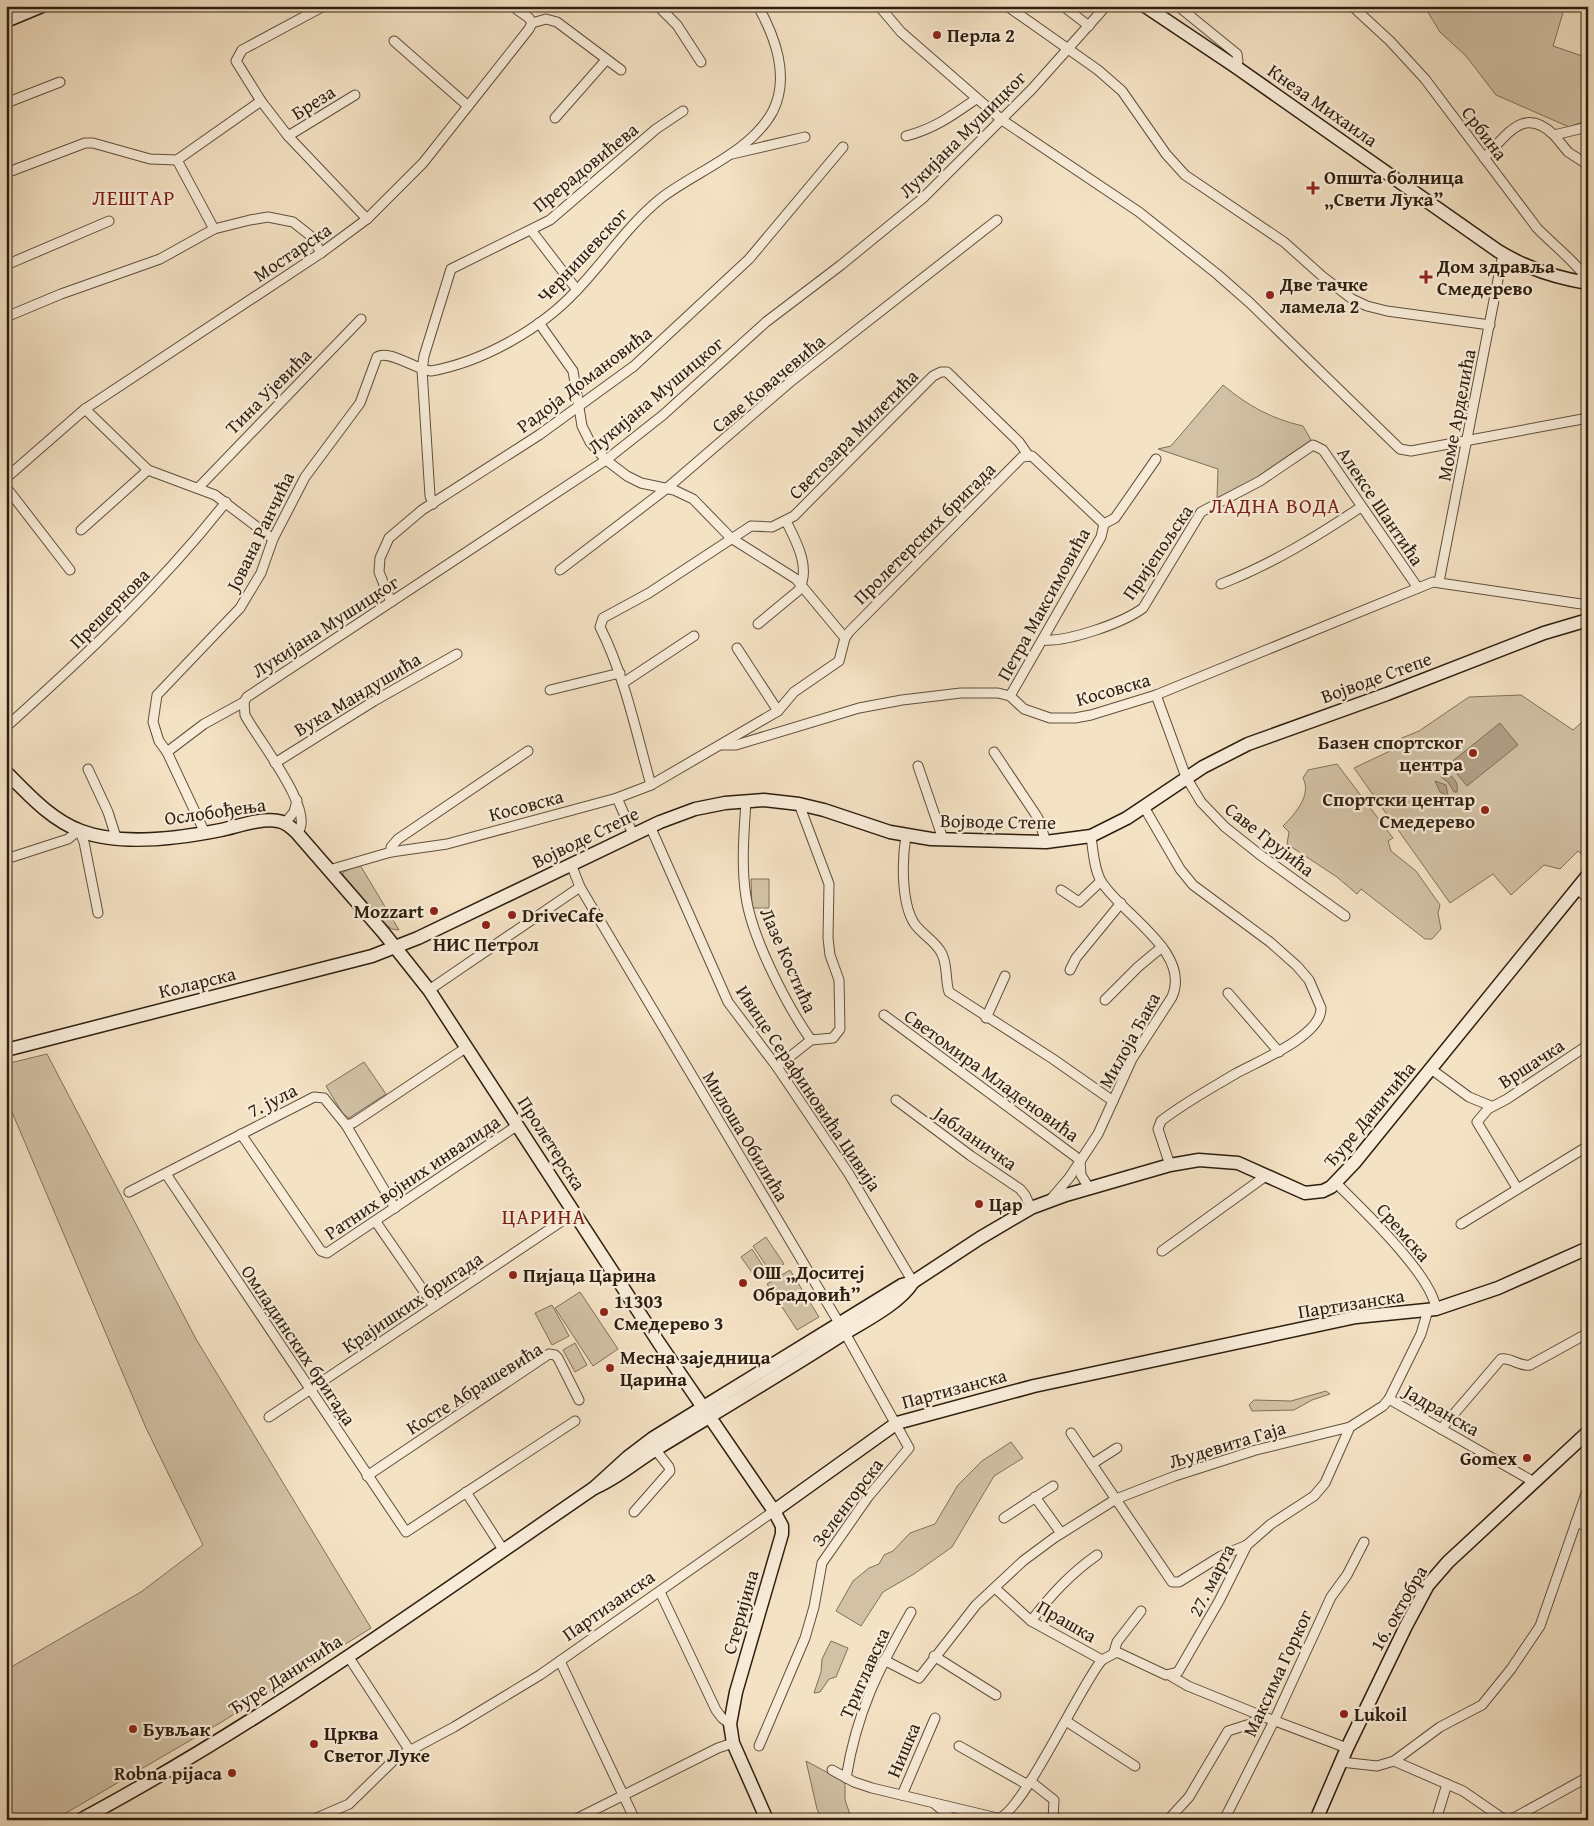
<svg xmlns="http://www.w3.org/2000/svg" width="1594" height="1826" viewBox="0 0 1594 1826" font-family="'Gentium Book Plus',serif">
<style>
.green{fill:#d2c1a5;stroke:#80705a}
.water{fill:#b19f86;stroke:#7d6b56}
.lines{fill:none;stroke-linecap:round;stroke-linejoin:round}
.street-casing{stroke:#604f3c;stroke-width:11}
.secondary-casing{stroke:#2e1e0f;stroke-width:15}
.street{stroke:#f8ecd9;stroke-width:9}
.secondary{stroke:#f8ecd9;stroke-width:12}
.poi-dot{fill:#8f2418;stroke:#f8ecd9;stroke-width:2}
.labels{text-anchor:middle;dominant-baseline:central;stroke-width:4.5;stroke-linejoin:round;paint-order:stroke}
.poi-label{font-size:19px;font-weight:bold;fill:#2e1e0f;stroke:#f8ecd9;text-anchor:start}
.street-label{font-size:19px;fill:#2e1e0f;stroke:#f8ecd9}
.quarter-label{font-size:21px;letter-spacing:1px;fill:#7a1f14;stroke:#f8ecd9}
</style>
<rect width="100%" height="100%" fill="#f4e2c4"/>
<filter id="stains"><feTurbulence type="fractalNoise" baseFrequency=".004" numOctaves="4"/><feColorMatrix values="0 0 0 0 .2 0 0 0 0 .09 0 0 0 0 .02 0 0 0 .5 -.17"/></filter>
<radialGradient id="worn" r=".72"><stop offset=".6" stop-color="#630" stop-opacity="0"/><stop offset="1" stop-color="#630" stop-opacity=".3"/></radialGradient>
<g class="green">
<path d="M1424,6H1565L1553,46L1588,58V120L1569,127L1496,95L1466,56L1440,32Z"/>
<path d="M1223,385C1248,406 1272,419 1303,426L1311,440L1249,483L1217,498L1218,469L1158,449L1171,446Z"/>
<path d="M1521,695L1573,730L1588,717V860L1578,851L1560,869L1544,865L1511,895L1493,874L1450,903L1354,768L1392,750V742L1419,731L1469,697Z"/>
<path d="M1337,764L1393,838L1388,841L1391,851L1416,871L1440,905L1438,913L1441,929L1432,939H1425L1361,889L1357,894L1337,877L1287,844L1289,832L1283,826C1295,814 1312,795 1303,778L1308,770Z"/>
<path d="M360,865L399,930L392,929L385,924L343,875V872Z"/>
<path d="M751,879H769V908H752Z"/>
<path d="M47,1054L196,1339L371,1628L220,1723L54,1820H6V1670L141,1592L203,1545L146,1428L6,1098V1064Z"/>
<path d="M364,1062L386,1094L349,1118L343,1114L326,1086Z"/>
<path d="M766,1237L784,1264L771,1273L753,1246Z"/>
<path d="M752,1249L768,1274L758,1281L741,1257Z"/>
<path d="M790,1270L819,1317L797,1330L767,1284Z"/>
<path d="M580,1292L618,1349L593,1366L555,1308Z"/>
<path d="M552,1305L569,1336L552,1345L535,1313Z"/>
<path d="M575,1343L587,1365L575,1372L563,1350Z"/>
<path d="M1326,1391L1330,1394L1312,1400L1294,1410L1252,1411L1249,1405L1254,1400L1291,1401Z"/>
<path d="M1011,1442L1023,1458L994,1476L952,1547L914,1574L883,1592L861,1626L836,1611L853,1581L869,1568L879,1564L884,1555L893,1551L910,1533L935,1524L958,1485L982,1461Z"/>
<path d="M831,1641L848,1648L836,1677L829,1679L820,1692L814,1693L821,1672L822,1659Z"/>
<path d="M806,1761L845,1782V1800L852,1820H822L817,1809Z"/>
</g>
<g class="water">
<path d="M1500,723L1518,745L1467,786L1449,764Z"/>
<path d="M1443,773C1453,775 1459,782 1457,792H1454L1448,782L1441,777Z"/>
<path d="M1435,781L1446,785L1448,796L1440,792Z"/>
</g>
<g class="lines">
<defs>
<g id="street">
<path d="M324,6L242,50L236,61L261,101L288,136L367,219"/>
<path d="M512,6L529,18L532,23"/>
<path d="M658,6L677,25L701,62"/>
<path d="M879,6L901,32L1002,120L1139,212L1217,274L1250,303L1400,449L1411,451L1588,418"/>
<path d="M1007,6L1098,70L1122,91L1166,154L1185,175L1284,242L1322,276L1352,299L1367,306L1387,311L1490,325"/>
<path d="M1063,6L1089,26"/>
<path d="M1178,6L1237,54L1238,61L1236,67"/>
<path d="M1352,6L1390,41L1425,79L1537,228C1549,241 1584,269 1588,282"/>
<path d="M532,23L546,19L557,22L621,70"/>
<path d="M394,41L468,106"/>
<path d="M6,103L60,82"/>
<path d="M555,118L606,60"/>
<path d="M1554,135L1568,152L1588,165"/>
<path d="M288,136L355,95"/>
<path d="M906,136C934,129 953,115 976,99"/>
<path d="M732,154L805,137"/>
<path d="M1484,158C1507,136 1523,105 1554,135L1588,127"/>
<path d="M177,160L214,229"/>
<path d="M6,173L85,143H93L150,159L177,160L261,101"/>
<path d="M531,230L577,290"/>
<path d="M6,265L109,221"/>
<path d="M6,317L61,294L160,259L214,229L250,220L268,217L293,222L312,237L321,253"/>
<path d="M539,323L573,371L582,426L590,442L606,460L627,476L641,483L674,490L693,499L731,538L796,579L845,638"/>
<path d="M85,409L148,470L215,495L273,539"/>
<path d="M6,478L85,409L321,253L367,219L423,163L529,29L532,23"/>
<path d="M6,487L70,570"/>
<path d="M199,487L361,319"/>
<path d="M433,504L430,496L422,370L424,356L451,269L550,220L656,129L683,111"/>
<path d="M1104,524L1115,518L1156,459"/>
<path d="M81,530L148,470"/>
<path d="M560,570L666,489L789,383L997,220"/>
<path d="M1439,582L1503,254"/>
<path d="M1221,584C1272,564 1316,537 1361,507"/>
<path d="M391,602L379,572L380,558L389,538L422,510L539,435L634,366L749,259L843,147"/>
<path d="M758,624L799,590C811,567 796,541 786,521"/>
<path d="M1043,640C1068,642 1123,623 1143,608L1201,512L1260,481L1313,445L1323,450L1418,588"/>
<path d="M737,648L778,711"/>
<path d="M623,683L694,636"/>
<path d="M550,690L620,673"/>
<path d="M1156,695L1186,777L1201,802L1225,827L1259,854L1345,916"/>
<path d="M1010,696L1101,537L1104,524"/>
<path d="M6,727C86,655 159,587 226,502"/>
<path d="M722,745H736L859,708L902,700L961,693H998L1010,696L1024,709L1050,718H1075L1091,715L1156,695L1433,582L1588,605"/>
<path d="M167,752L159,741L153,722L157,695L240,608L261,573L273,539L305,477L360,403L377,357C388,349 417,370 431,371C482,362 541,329 576,291C605,261 627,226 660,199C696,171 750,153 773,111C790,76 775,37 758,6"/>
<path d="M994,752L1038,818L1046,842"/>
<path d="M275,763L374,701L457,654"/>
<path d="M918,766L943,839"/>
<path d="M88,769L108,812L116,837"/>
<path d="M651,785C636,732 625,677 600,627L603,618L649,593L751,526L772,527L794,516L933,376L941,372H947L1019,442L1028,455"/>
<path d="M617,798L633,834"/>
<path d="M746,801C744,832 741,866 746,897C752,938 787,1006 811,1040"/>
<path d="M1144,807L1180,869L1193,885L1270,942L1297,966L1309,980L1321,1008C1322,1036 1256,1062 1235,1074C1210,1089 1184,1103 1161,1121L1158,1129L1170,1165"/>
<path d="M285,823L294,812L297,800"/>
<path d="M650,826L728,1002L777,1067L849,1174L913,1282"/>
<path d="M205,833L167,752L204,724L244,702"/>
<path d="M297,833C318,813 256,737 245,715L244,702L247,697L606,460L663,415L766,322L841,265L923,198L1032,89L1106,6"/>
<path d="M906,836C902,859 901,902 914,923C922,935 936,941 942,954C948,967 945,980 949,992L1053,1059L1113,1101"/>
<path d="M391,852V847L398,839L528,751"/>
<path d="M6,859L68,839L79,830L84,842L98,913"/>
<path d="M571,864L580,887L845,1333L909,1448L868,1497L822,1563L814,1607L805,1638L759,1746"/>
<path d="M329,870L391,852L447,844L617,798L651,785L778,711L794,692L839,661L845,638L849,632L1022,457L1032,456L1104,524"/>
<path d="M1577,888L1588,899"/>
<path d="M1061,890L1079,902L1101,881"/>
<path d="M1070,970L1076,958L1121,903"/>
<path d="M429,990L580,887"/>
<path d="M1228,993L1279,1052"/>
<path d="M1105,1000L1138,967L1162,947"/>
<path d="M884,1015L1080,1160"/>
<path d="M986,1018L1005,976"/>
<path d="M777,1067L811,1040L833,1038L840,1029L839,980L830,955L828,938L829,884L799,804"/>
<path d="M1431,1069L1469,1097L1491,1106"/>
<path d="M896,1100L971,1156L1020,1189L1025,1195L1031,1208"/>
<path d="M346,1125L395,1208"/>
<path d="M241,1134L321,1251L327,1253L518,1125"/>
<path d="M1080,1160L1081,1175L1089,1188"/>
<path d="M166,1174L406,1532L575,1421"/>
<path d="M1336,1183C1362,1209 1432,1275 1436,1309"/>
<path d="M1517,1188L1477,1122L1488,1109L1507,1099L1588,1045"/>
<path d="M129,1192L314,1097L324,1098L346,1125L353,1123L467,1047"/>
<path d="M1051,1199L1069,1178L1098,1134L1132,1059L1172,997C1192,952 1121,914 1101,881C1094,869 1093,850 1091,836"/>
<path d="M376,1222L434,1306"/>
<path d="M1461,1224L1588,1146"/>
<path d="M1162,1251L1267,1175"/>
<path d="M1428,1310L1421,1334L1389,1399L1534,1482"/>
<path d="M269,1417L574,1213"/>
<path d="M1441,1429L1501,1359C1511,1357 1519,1367 1530,1365L1588,1333"/>
<path d="M1071,1433L1172,1582H1179L1221,1556L1247,1545"/>
<path d="M1092,1464L1117,1448"/>
<path d="M367,1476L549,1354L555,1355L558,1358L579,1400"/>
<path d="M466,1492L504,1551"/>
<path d="M1035,1497L1061,1533"/>
<path d="M634,1512L670,1471L669,1467L655,1449"/>
<path d="M1004,1518L1053,1486"/>
<path d="M1576,1522L1588,1527"/>
<path d="M995,1588L1031,1621L1102,1660"/>
<path d="M660,1592L716,1710L722,1718L730,1724"/>
<path d="M1031,1621C1051,1595 1070,1574 1097,1555"/>
<path d="M1114,1652L1117,1642L1141,1611"/>
<path d="M348,1656L410,1751"/>
<path d="M934,1656L996,1695"/>
<path d="M884,1660L919,1678L976,1605L1023,1561L1054,1538L1116,1499L1175,1476L1256,1450L1350,1427"/>
<path d="M560,1661L635,1820"/>
<path d="M1171,1676L1188,1686L1262,1716L1347,1748"/>
<path d="M1066,1721L1135,1766"/>
<path d="M959,1746L1028,1785"/>
<path d="M1394,1761L1463,1791L1505,1820"/>
<path d="M1341,1762L1377,1766L1394,1761L1440,1727L1482,1705L1511,1669L1540,1626L1588,1488"/>
<path d="M832,1770L854,1782L872,1788L997,1818C1020,1818 1082,1682 1102,1660L1117,1652L1166,1675L1178,1672L1219,1601L1247,1545L1271,1524L1314,1496L1325,1483L1350,1427L1383,1406L1389,1399"/>
<path d="M846,1778C857,1711 878,1670 911,1612"/>
<path d="M1030,1781L1054,1800L1053,1820"/>
<path d="M902,1795L935,1718"/>
<path d="M935,1804L954,1820"/>
<path d="M312,1820L349,1804L396,1758L454,1727L540,1675L774,1511"/>
<path d="M574,1820L718,1748L733,1743"/>
<path d="M1168,1820L1189,1797L1228,1731L1250,1724L1262,1716"/>
<path d="M1224,1820L1274,1721L1331,1597L1347,1575L1364,1542"/>
<path d="M1436,1820L1447,1784"/>
<path d="M1510,1820L1588,1777"/>
</g>
<g id="secondary">
<path d="M1145,6L1236,67L1498,251C1526,268 1556,278 1588,283"/>
<path d="M6,21L42,6"/>
<path d="M6,772C28,794 51,820 81,831C120,846 181,838 221,830C239,826 260,818 278,821C286,822 292,828 297,833L383,932L429,990L659,1343L774,1511L782,1526V1534L736,1692L730,1724L733,1743L767,1820"/>
<path d="M6,1050L372,956L418,938L660,822L695,809L725,803L764,800L799,804L824,810L890,832L931,839L1046,842L1091,836L1127,818L1203,767L1248,744L1387,694L1544,633L1588,620"/>
<path d="M594,1488L628,1457L653,1438L902,1285L913,1282L980,1238L1031,1208L1066,1195L1170,1165L1199,1160L1238,1163L1305,1193L1323,1191L1331,1187L1355,1162L1588,875"/>
<path d="M774,1511L897,1423L1034,1386L1356,1317L1436,1309L1498,1288L1588,1248"/>
<path d="M80,1820C260,1724 426,1603 594,1488C618,1478 636,1461 658,1448C717,1412 776,1377 834,1340C858,1324 898,1306 913,1282"/>
<path d="M1316,1820L1347,1748L1406,1626L1428,1585L1448,1562L1588,1432"/>
</g>
</defs>
<use href="#street" class="street-casing"/>
<use href="#secondary" class="secondary-casing"/>
<use href="#street" class="street"/>
<use href="#secondary" class="secondary"/>
</g>
<g class="poi-dot">
<circle cx="937" cy="35" r="5"/>
<path d="M1310.5 180.5h5v5h5v5h-5v5h-5v-5h-5v-5h5z"/>
<path d="M1423.5 269.5h5v5h5v5h-5v5h-5v-5h-5v-5h5z"/>
<circle cx="1270" cy="295" r="5"/>
<circle cx="1473" cy="753" r="5"/>
<circle cx="1485" cy="810" r="5"/>
<circle cx="434" cy="911" r="5"/>
<circle cx="512" cy="915" r="5"/>
<circle cx="486" cy="925" r="5"/>
<circle cx="979" cy="1204" r="5"/>
<circle cx="513" cy="1275" r="5"/>
<circle cx="743" cy="1283" r="5"/>
<circle cx="604" cy="1312" r="5"/>
<circle cx="610" cy="1368" r="5"/>
<circle cx="1527" cy="1458" r="5"/>
<circle cx="1344" cy="1714" r="5"/>
<circle cx="133" cy="1729" r="5"/>
<circle cx="314" cy="1744" r="5"/>
<circle cx="232" cy="1773" r="5"/>
</g>
<g class="labels">
<g class="poi-label">
<text x="947" y="35">Перла 2</text>
<text x="1324" y="177">Општа болница<tspan x="1324" dy="22">„Свети Лука”</tspan></text>
<text x="1437" y="266">Дом здравља<tspan x="1437" dy="22">Смедерево</tspan></text>
<text x="1280" y="284">Две тачке<tspan x="1280" dy="22">ламела 2</tspan></text>
<text x="1463" y="742" text-anchor="end">Базен спортског<tspan x="1463" dy="22">центра</tspan></text>
<text x="1475" y="799" text-anchor="end">Спортски центар<tspan x="1475" dy="22">Смедерево</tspan></text>
<text x="424" y="911" text-anchor="end">Mozzart</text>
<text x="522" y="915">DriveCafe</text>
<text x="486" y="944" text-anchor="middle">НИС Петрол</text>
<text x="989" y="1204">Цар</text>
<text x="753" y="1272">ОШ „Доситеј<tspan x="753" dy="22">Обрадовић”</tspan></text>
<text x="523" y="1275">Пијаца Царина</text>
<text x="614" y="1301">11303<tspan x="614" dy="22">Смедерево 3</tspan></text>
<text x="620" y="1357">Месна заједница<tspan x="620" dy="22">Царина</tspan></text>
<text x="1517" y="1458" text-anchor="end">Gomex</text>
<text x="1354" y="1714">Lukoil</text>
<text x="143" y="1729">Бувљак</text>
<text x="324" y="1733">Црква<tspan x="324" dy="22">Светог Луке</tspan></text>
<text x="222" y="1773" text-anchor="end">Robna pijaca</text>
</g>
<g class="street-label">
<text transform="translate(313 102) rotate(-32)">Бреза</text>
<text transform="translate(1323 105) rotate(35)">Кнеза Михаила</text>
<text transform="translate(1485 133) rotate(53)">Србина</text>
<text transform="translate(962 134) rotate(-45)">Лукијана Мушицког</text>
<text transform="translate(585 167) rotate(-39)">Прерадовићева</text>
<text transform="translate(292 252) rotate(-34)">Мостарска</text>
<text transform="translate(582 255) rotate(-47)">Чернишевског</text>
<text transform="translate(584 379) rotate(-37)">Радоја Домановића</text>
<text transform="translate(768 383) rotate(-40)">Саве Ковачевића</text>
<text transform="translate(268 391) rotate(-45)">Тина Ујевића</text>
<text transform="translate(655 395) rotate(-40)">Лукијана Мушицког</text>
<text transform="translate(1456 415) rotate(-79)">Моме Арделића</text>
<text transform="translate(853 434) rotate(-45)">Светозара Милетића</text>
<text transform="translate(1381 506) rotate(56)">Алексе Шантића</text>
<text transform="translate(260 531) rotate(-64)">Јована Ранчића</text>
<text transform="translate(924 533) rotate(-45)">Пролетерских бригада</text>
<text transform="translate(1157 552) rotate(-56)">Пријепољска</text>
<text transform="translate(1043 604) rotate(-61)">Петра Максимовића</text>
<text transform="translate(109 608) rotate(-45)">Прешернова</text>
<text transform="translate(325 626) rotate(-33)">Лукијана Мушицког</text>
<text transform="translate(1376 677) rotate(-20)">Војводе Степе</text>
<text transform="translate(1113 689) rotate(-16)">Косовска</text>
<text transform="translate(357 694) rotate(-31)">Вука Мандушића</text>
<text transform="translate(526 805) rotate(-15)">Косовска</text>
<text transform="translate(215 811) rotate(-8)">Ослобођења</text>
<text transform="translate(998 821) rotate(1)">Војводе Степе</text>
<text transform="translate(585 837) rotate(-26)">Војводе Степе</text>
<text transform="translate(1270 839) rotate(38)">Саве Грујића</text>
<text transform="translate(789 960) rotate(66)">Лазе Костића</text>
<text transform="translate(197 982) rotate(-14)">Коларска</text>
<text transform="translate(1129 1040) rotate(-61)">Милоја Ђака</text>
<text transform="translate(1531 1063) rotate(-33)">Вршачка</text>
<text transform="translate(992 1075) rotate(36)">Светомира Младеновића</text>
<text transform="translate(809 1088) rotate(56)">Ивице Серафиновића Цивија</text>
<text transform="translate(272 1100) rotate(-27)">7. јула</text>
<text transform="translate(1369 1114) rotate(-50)">Ђуре Даничића</text>
<text transform="translate(746 1136) rotate(59)">Милоша Обилића</text>
<text transform="translate(976 1138) rotate(35)">Јабланичка</text>
<text transform="translate(552 1143) rotate(57)">Пролетерска</text>
<text transform="translate(412 1177) rotate(-34)">Ратних војних инвалида</text>
<text transform="translate(1404 1232) rotate(49)">Сремска</text>
<text transform="translate(412 1302) rotate(-34)">Крајишких бригада</text>
<text transform="translate(1351 1303) rotate(-9)">Партизанска</text>
<text transform="translate(299 1345) rotate(56)">Омладинских бригада</text>
<text transform="translate(474 1388) rotate(-32)">Косте Абрашевића</text>
<text transform="translate(954 1388) rotate(-15)">Партизанска</text>
<text transform="translate(1442 1410) rotate(30)">Јадранска</text>
<text transform="translate(1227 1444) rotate(-17)">Људевита Гаја</text>
<text transform="translate(847 1502) rotate(-53)">Зеленгорска</text>
<text transform="translate(1211 1580) rotate(-63)">27. марта</text>
<text transform="translate(608 1605) rotate(-35)">Партизанска</text>
<text transform="translate(1398 1608) rotate(-60)">16. октобра</text>
<text transform="translate(740 1612) rotate(-74)">Стеријина</text>
<text transform="translate(1067 1621) rotate(30)">Прашка</text>
<text transform="translate(864 1673) rotate(-66)">Триглавска</text>
<text transform="translate(1277 1673) rotate(-65)">Максима Горког</text>
<text transform="translate(285 1674) rotate(-33)">Ђуре Даничића</text>
<text transform="translate(903 1750) rotate(-67)">Нишка</text>
</g>
<g class="quarter-label">
<text x="134" y="197">ЛЕШТАР</text>
<text x="1275" y="505">ЛАДНА ВОДА</text>
<text x="544" y="1216">ЦАРИНА</text>
</g>
</g>
<rect width="1594" height="1826" fill="none" stroke="#f4e2c4" stroke-width="25"/>
<rect x="8" y="8" width="1579" height="1811" fill="none" stroke="#2e1e0f" stroke-width="2.5"/>
<rect x="12" y="12" width="1569" height="1801" fill="none" stroke="#2e1e0f"/>
<rect width="100%" height="100%" filter="url(#stains)"/>
<rect width="100%" height="100%" fill="url(#worn)"/>
</svg>
